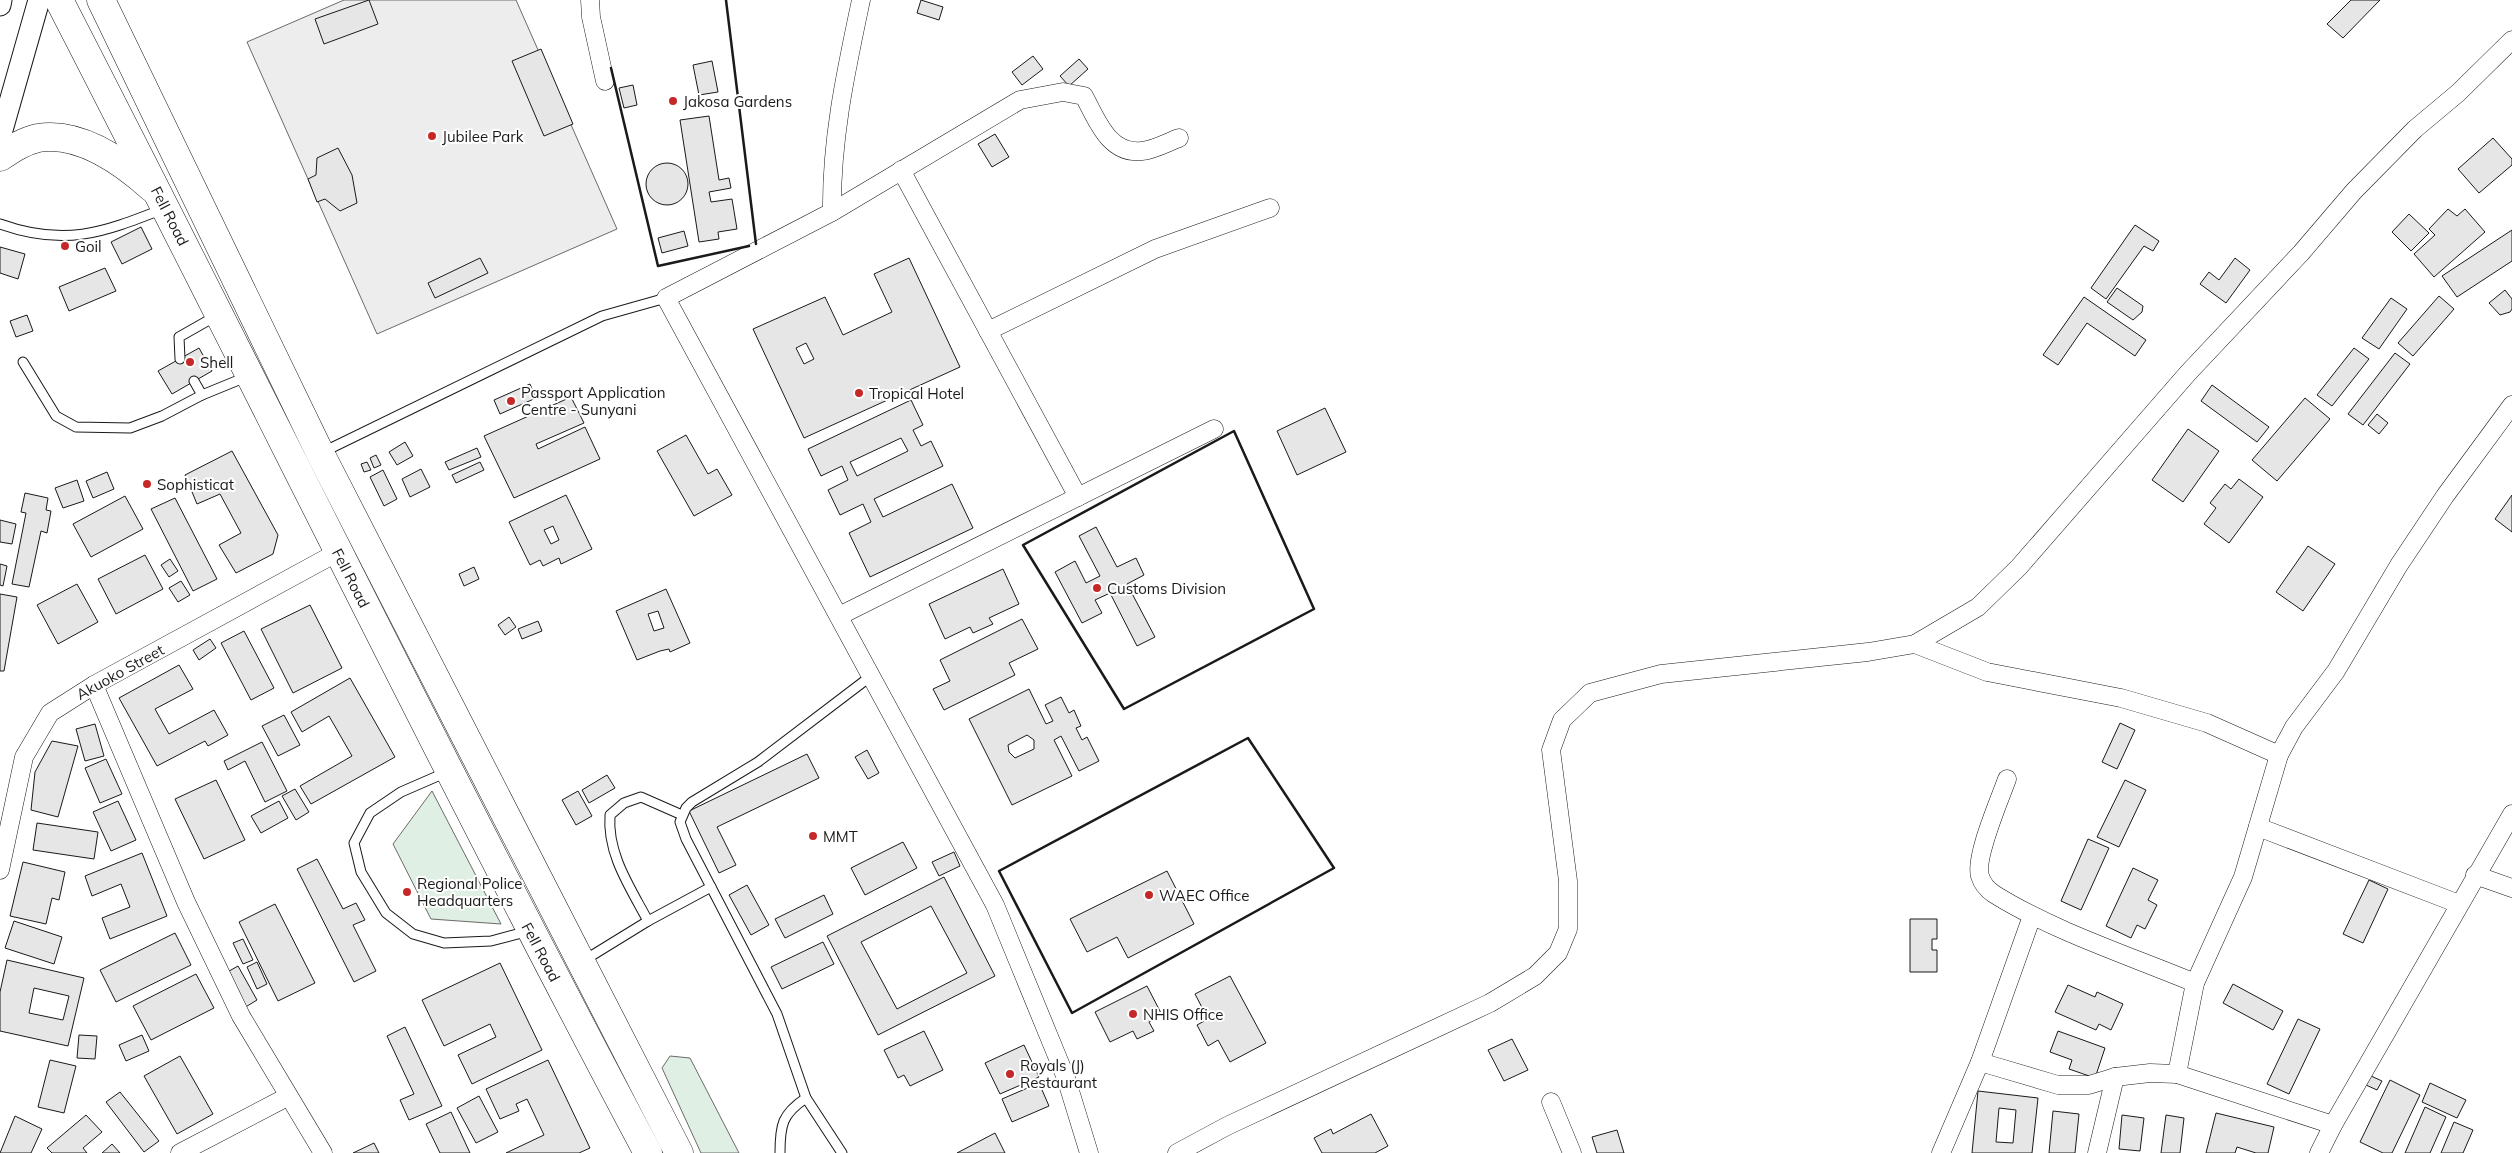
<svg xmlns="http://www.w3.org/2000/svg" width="2512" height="1153" viewBox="0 0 2512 1153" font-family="Mulish,sans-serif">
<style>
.green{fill:#e0efe3;stroke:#6a6a6a}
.parking{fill:#ededed;stroke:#6a6a6a}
.building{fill:#e6e6e6;stroke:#1a1a1a;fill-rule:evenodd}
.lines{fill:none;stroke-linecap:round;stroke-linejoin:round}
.service-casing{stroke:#1a1a1a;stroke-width:11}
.minor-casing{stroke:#1a1a1a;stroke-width:19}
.tertiary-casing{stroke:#1a1a1a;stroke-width:23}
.primary-casing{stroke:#1a1a1a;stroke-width:29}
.service{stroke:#fff;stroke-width:9}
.minor{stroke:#fff;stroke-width:18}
.tertiary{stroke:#fff;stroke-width:21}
.primary{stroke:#fff;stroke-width:28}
.wall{stroke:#1a1a1a;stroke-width:2.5}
.poi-dot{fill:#c62828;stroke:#fff;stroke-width:2}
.labels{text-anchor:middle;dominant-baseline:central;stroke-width:4;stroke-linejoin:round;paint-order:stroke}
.poi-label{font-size:15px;fill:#1a1a1a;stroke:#fff;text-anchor:start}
.street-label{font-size:15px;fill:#1a1a1a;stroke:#fff}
</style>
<rect width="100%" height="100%" fill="#fff"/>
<g class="green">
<path d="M432,791L501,924L431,919L393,844Z"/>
<path d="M670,1056L690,1058L739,1153H701L662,1068Z"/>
</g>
<path class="parking" d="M344,0H516L617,229L377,334L247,42Z"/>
<g class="building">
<path d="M369,0L378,24L324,44L315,19Z"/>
<path d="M921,0L943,7L939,20L917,13Z"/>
<path d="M2351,0H2380L2343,38L2327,24Z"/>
<path d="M541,49L573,124L544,136L512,61Z"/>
<path d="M1033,56L1043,69L1022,85L1012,72Z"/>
<path d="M1079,59L1088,69L1069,86L1060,76Z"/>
<path d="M712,61L718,92L699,95L693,65Z"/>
<path d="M633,85L637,105L624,108L619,88Z"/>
<path d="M709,116L719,180L729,178L731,188L709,192L711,202L732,199L737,229L718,232L719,239L699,242L680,120Z"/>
<path d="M995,134L1009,157L992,167L978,144Z"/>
<path d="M2493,138L2512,159V165L2479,193L2458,169Z"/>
<path d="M338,148L352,175L357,203L340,211L325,199L317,202L308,179L316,175L317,158Z"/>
<circle cx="667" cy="184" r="21"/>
<path d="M2448,209L2457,216L2465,209L2485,232L2434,277L2414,254L2435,235L2429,229Z"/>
<path d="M2409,214L2429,233L2411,251L2392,232Z"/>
<path d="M2135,225L2159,241L2153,251L2144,246L2106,299L2091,288Z"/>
<path d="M141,227L152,249L122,264L111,242Z"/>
<path d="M2512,230V261L2457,297L2442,276Z"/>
<path d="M684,231L688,246L662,253L658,238Z"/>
<path d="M0,247L25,254L18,279L0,273Z"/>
<path d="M480,258L488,273L435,298L428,283Z"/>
<path d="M909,258L960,367L804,438L753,329L825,297L843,335L892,312L874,274ZM806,343L814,359L804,364L796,348Z"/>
<path d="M2235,258L2250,270L2226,303L2200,284L2209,272L2219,280Z"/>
<path d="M105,268L116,291L69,311L59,287Z"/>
<path d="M2117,288L2143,306L2142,312L2133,320L2107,302Z"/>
<path d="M2505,290L2512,299V309L2510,312L2500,315L2489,303Z"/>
<path d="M2439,296L2454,309L2413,356L2398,343Z"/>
<path d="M2084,297L2146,340L2135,356L2087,323L2058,365L2043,355Z"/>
<path d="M2391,298L2407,309L2379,349L2362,338Z"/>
<path d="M27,315L33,331L16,337L10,321Z"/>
<path d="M199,348L212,371L172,394L158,371Z"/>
<path d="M2354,348L2369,359L2332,406L2317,395Z"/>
<path d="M2395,353L2410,364L2363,425L2348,414Z"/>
<path d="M530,384L536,398L500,414L494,400Z"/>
<path d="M2212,385L2269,427L2257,442L2201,401Z"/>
<path d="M571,397L584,423L536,444L538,449L585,427L600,459L514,498L484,436Z"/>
<path d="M2305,398L2330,419L2277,481L2252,460Z"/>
<path d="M911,400L923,425L913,430L921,446L931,441L943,466L874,499L883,517L952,484L973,528L870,577L849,533L871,522L863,504L840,515L828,490L848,480L842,466L821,476L808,449ZM901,438L908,451L857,476L850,462Z"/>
<path d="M1325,408L1346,452L1297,475L1277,431Z"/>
<path d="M2377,414L2388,423L2379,434L2368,425Z"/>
<path d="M2188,429L2219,451L2183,502L2152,480Z"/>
<path d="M686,435L708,474L717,469L732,495L694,516L657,451Z"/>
<path d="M405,442L413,456L397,465L389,452Z"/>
<path d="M477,448L481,457L449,470L445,462Z"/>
<path d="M232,451L278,535L273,554L236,573L219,545L241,533L220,494L197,504L185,475Z"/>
<path d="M376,455L381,465L374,468L370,458Z"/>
<path d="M367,462L371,470L364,472L361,464Z"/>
<path d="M480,462L484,470L456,483L452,475Z"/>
<path d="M421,469L430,487L410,497L402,479Z"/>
<path d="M383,470L397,499L384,506L370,477Z"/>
<path d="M107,472L114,489L93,498L86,481Z"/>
<path d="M2239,479L2263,497L2229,543L2204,524L2216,508L2210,503L2225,484L2231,489Z"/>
<path d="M77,480L84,501L63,508L55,488Z"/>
<path d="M25,493L48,498L46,510L51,511L47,533L41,531L29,587L12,584L26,513L21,512Z"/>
<path d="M566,495L592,549L561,564L559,558L543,566L540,560L530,565L509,522ZM553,526L559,540L551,544L544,530Z"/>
<path d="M2512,495V532L2495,519Z"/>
<path d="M125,496L143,529L91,557L73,524Z"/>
<path d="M175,498L217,579L193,591L151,509Z"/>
<path d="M0,520L16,524L12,544L0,542Z"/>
<path d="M1096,527L1117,567L1136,558L1144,575L1127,584L1155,637L1137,646L1110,593L1095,600L1102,613L1082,623L1055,572L1075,561L1086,583L1100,576L1079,536Z"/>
<path d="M2308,546L2335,564L2303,611L2276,592Z"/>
<path d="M145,555L163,589L116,614L98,579Z"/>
<path d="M170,559L178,571L169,577L161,565Z"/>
<path d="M0,564L7,566L3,586L0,585Z"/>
<path d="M474,567L479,579L464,586L459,574Z"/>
<path d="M1003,569L1019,604L989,618L993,624L973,633L970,627L945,639L929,604Z"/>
<path d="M181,581L190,595L178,602L169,588Z"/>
<path d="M77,584L98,622L58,644L37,605Z"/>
<path d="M666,589L690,643L670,652L669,649L660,651L637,660L616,611ZM658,611L664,628L654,631L648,614Z"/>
<path d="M0,594L17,597L4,671H0Z"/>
<path d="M310,605L342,668L293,693L261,629Z"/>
<path d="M509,617L516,627L505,635L498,625Z"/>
<path d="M1022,619L1038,649L1009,663L1015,675L944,710L933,689L950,681L940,660Z"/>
<path d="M538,621L542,631L522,639L518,629Z"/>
<path d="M244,631L274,688L251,700L221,643Z"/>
<path d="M210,639L216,648L199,660L193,650Z"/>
<path d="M179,665L193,689L155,709L169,734L214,710L228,735L208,746L205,741L157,766L119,698Z"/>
<path d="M350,678L395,757L311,804L300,786L352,756L329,716L302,732L291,712Z"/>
<path d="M1029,689L1046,724L1053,721L1045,705L1061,697L1069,713L1074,710L1081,726L1076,728L1082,740L1087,737L1099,761L1079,771L1061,736L1054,740L1072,776L1012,805L969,719ZM1027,735L1034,740V749L1015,758L1009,752L1008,745Z"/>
<path d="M284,715L300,745L278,756L262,726Z"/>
<path d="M2120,723L2135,730L2117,769L2102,762Z"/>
<path d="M95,724L104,756L85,761L76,729Z"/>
<path d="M52,741L78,746L58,817L31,810L35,772Z"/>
<path d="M262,742L287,791L265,802L245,761L228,770L224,761Z"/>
<path d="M867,750L879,773L868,779L855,757Z"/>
<path d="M807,754L819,778L717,827L736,865L719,873L689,811Z"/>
<path d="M106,759L122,794L100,803L85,768Z"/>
<path d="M607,775L615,788L589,803L582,790Z"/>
<path d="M216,780L245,840L204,859L175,799Z"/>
<path d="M2125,780L2146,790L2119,847L2097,837Z"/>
<path d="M295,789L309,812L296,820L282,796Z"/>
<path d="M578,791L592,816L576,825L562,800Z"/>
<path d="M118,801L136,840L111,851L93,812Z"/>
<path d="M279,801L288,818L261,833L251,816Z"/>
<path d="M37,823L98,832L94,859L33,850Z"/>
<path d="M2088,839L2109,848L2081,910L2061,901Z"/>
<path d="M903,842L917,868L865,895L851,868Z"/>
<path d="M954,852L960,866L939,876L932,862Z"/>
<path d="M142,853L167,916L110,939L102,918L130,907L121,884L92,896L85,876Z"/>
<path d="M317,859L343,909L356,903L365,920L353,925L376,971L354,982L297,869Z"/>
<path d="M23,862L65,872L59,900L52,898L46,924L10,916Z"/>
<path d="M2133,868L2158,880L2148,900L2157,905L2145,929L2137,925L2131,938L2106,926Z"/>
<path d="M1167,871L1194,924L1128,958L1117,937L1087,952L1070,919Z"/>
<path d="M944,877L995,976L878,1035L827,936ZM931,906L967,973L897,1009L861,942Z"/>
<path d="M2369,880L2388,889L2363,943L2343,934Z"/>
<path d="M747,885L769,925L751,935L729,895Z"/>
<path d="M824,895L833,914L785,938L775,919Z"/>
<path d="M275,904L315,983L278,1001L239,922Z"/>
<path d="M1910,919H1937V939H1932V950H1937V972H1910Z"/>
<path d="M14,921L62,937L54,964L5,948Z"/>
<path d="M175,933L191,965L116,1002L100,970Z"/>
<path d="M243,939L253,960L243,964L233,943Z"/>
<path d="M823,942L834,964L782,989L771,967Z"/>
<path d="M7,960L84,978L68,1046L0,1031V992ZM34,988L69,996L63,1020L29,1013Z"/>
<path d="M257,962L267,984L257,989L247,967Z"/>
<path d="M500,963L542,1050L472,1084L458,1055L496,1037L490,1024L444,1046L422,1000Z"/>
<path d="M238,966L257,1000L244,1008L224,974Z"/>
<path d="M196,974L214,1008L151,1040L133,1006Z"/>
<path d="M1230,976L1266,1043L1230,1062L1218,1040L1208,1046L1197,1025L1208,1019L1195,994Z"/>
<path d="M2233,984L2283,1011L2273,1030L2223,1003Z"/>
<path d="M2068,985L2095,997L2097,992L2123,1004L2111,1030L2099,1024L2096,1030L2055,1012Z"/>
<path d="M1147,986L1162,1015L1149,1022L1154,1031L1137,1039L1133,1031L1110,1042L1095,1012Z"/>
<path d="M2298,1019L2320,1029L2289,1094L2267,1084Z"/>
<path d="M405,1027L442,1106L409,1120L400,1100L414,1094L387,1036Z"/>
<path d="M924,1031L943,1070L910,1086L904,1075L898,1078L884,1050Z"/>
<path d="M2058,1031L2105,1048L2095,1078L2069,1069L2072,1060L2050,1052Z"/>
<path d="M79,1035L97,1036L95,1059L77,1058Z"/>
<path d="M142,1035L149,1051L126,1061L119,1045Z"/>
<path d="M1512,1039L1528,1070L1504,1081L1488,1050Z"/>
<path d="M1024,1045L1039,1077L1000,1094L985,1063Z"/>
<path d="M180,1056L213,1114L177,1134L144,1076Z"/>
<path d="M50,1060L76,1066L64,1113L38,1107Z"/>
<path d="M548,1060L590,1148L579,1153H506L544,1135L527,1099L516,1104L519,1111L500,1119L486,1089Z"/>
<path d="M2371,1076L2382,1081L2377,1090L2366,1085Z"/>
<path d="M2390,1080L2420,1095L2392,1153H2383L2360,1142Z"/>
<path d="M1039,1083L1049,1106L1012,1122L1002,1099Z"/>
<path d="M2430,1083L2466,1100L2457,1118L2422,1102Z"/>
<path d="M1978,1091L2038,1098L2032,1153H1972ZM1999,1108L2016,1110L2013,1143L1996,1142Z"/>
<path d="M120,1092L159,1141L144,1152L106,1102Z"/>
<path d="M479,1096L498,1132L476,1143L457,1108Z"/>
<path d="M2425,1107L2446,1117L2430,1153H2405Z"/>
<path d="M2053,1111L2079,1114L2075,1153H2049Z"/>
<path d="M451,1112L470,1153H440L426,1124Z"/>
<path d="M2216,1113L2274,1127L2268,1153H2256L2237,1147L2235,1153H2206Z"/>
<path d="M1371,1114L1388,1146L1375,1153H1322L1314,1138L1331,1129L1333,1134Z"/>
<path d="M86,1115L102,1132L83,1148L87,1153H52L47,1148Z"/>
<path d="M2122,1115L2144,1118L2140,1151L2119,1149Z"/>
<path d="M2166,1115L2184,1118L2180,1153H2161Z"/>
<path d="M15,1116L42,1129L31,1153H0Z"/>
<path d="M2454,1122L2473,1130L2463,1153H2441Z"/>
<path d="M1617,1130L1624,1153H1597L1592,1137Z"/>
<path d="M995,1133L1005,1153H957Z"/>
<path d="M374,1143L379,1153H353Z"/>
<path d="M112,1144L120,1153H102Z"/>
</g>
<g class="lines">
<defs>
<g id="service">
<path d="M0,224C64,247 102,233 163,209"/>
<path d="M180,359L179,337L216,316"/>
<path d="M23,362L56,416L76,427L130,428L162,416L202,395"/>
<path d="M194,381L202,395L246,377"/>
<path d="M323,452L602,316L666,298"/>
<path d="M447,772L401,792L370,813L354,843L361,872L386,913L413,934L444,943L491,941L529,931"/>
<path d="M648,921C630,887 607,854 610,815L624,803L641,797L682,815"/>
<path d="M583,961L648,921L711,887"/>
<path d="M780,1153C780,1125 782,1114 806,1098"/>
<path d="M842,1153L806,1098L777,1014L686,839L680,822L686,808L692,802L758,762L871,676"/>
</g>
<g id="minor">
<path d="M590,0L591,17L605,81"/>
<path d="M901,170L1078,497"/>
<path d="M832,212C831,139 846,71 861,0"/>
<path d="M988,331L1155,249L1270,208"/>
<path d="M839,616L1214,429"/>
<path d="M1915,644L1987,672L2121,698L2207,723L2279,755"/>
<path d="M94,685L186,902L241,1016L323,1153"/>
<path d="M2007,779C2000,799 1974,858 1980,876C1982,883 1988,890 1994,894C2053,931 2130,956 2195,983"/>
<path d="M2258,827L2459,904"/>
<path d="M0,870L24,757L50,713L94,685L338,552"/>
<path d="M2475,875L2512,888"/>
<path d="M1980,1062L2058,1085H2089L2115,1077L2150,1073L2177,1074L2333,1125"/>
<path d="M2177,1074L2195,983L2243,877L2279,755L2294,727L2336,671L2399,565L2445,496L2512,405"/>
<path d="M1551,1102L1572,1153"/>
<path d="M180,1153L287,1097"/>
<path d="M1089,1153L1066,1078L995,905L666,298L832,212L1020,100L1063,92L1084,96C1097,120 1109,155 1142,151C1154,150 1168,142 1179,138"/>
<path d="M1177,1153L1227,1126L1490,1003L1535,976L1558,953L1568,929V881L1551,750L1562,720L1590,693L1661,674L1868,652L1915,644L1978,607L2019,567L2188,373L2301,253L2354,191L2415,129L2458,93L2512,40"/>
<path d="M1941,1153L1980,1062L2032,916"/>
<path d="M2097,1153L2115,1077"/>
<path d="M2319,1153L2333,1125L2512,814"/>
</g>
<g id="tertiary">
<path d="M0,5L1,0"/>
<path d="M0,137L39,0"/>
</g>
<g id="primary">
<path d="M59,0C257,384 445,772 648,1153"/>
<path d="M101,0L320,453L679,1153"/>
<path d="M0,157C12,149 24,141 38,138C80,131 123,162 152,188"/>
</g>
</defs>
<use href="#service" class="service-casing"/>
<use href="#minor" class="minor-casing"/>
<use href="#tertiary" class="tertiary-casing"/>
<use href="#primary" class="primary-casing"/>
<use href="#service" class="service"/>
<use href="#minor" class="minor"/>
<use href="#tertiary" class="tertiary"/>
<use href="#primary" class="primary"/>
<g class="wall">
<path d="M726,0L756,244"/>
<path d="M611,68L658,266L749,246"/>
<path d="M1234,431L1314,609L1124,709L1023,545Z"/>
<path d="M1248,738L1334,868L1072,1013L999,871Z"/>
</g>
</g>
<g class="poi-dot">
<circle cx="673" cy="101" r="5"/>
<circle cx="432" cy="136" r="5"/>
<circle cx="65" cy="246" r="5"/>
<circle cx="190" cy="362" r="5"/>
<circle cx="859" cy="393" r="5"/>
<circle cx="511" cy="401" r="5"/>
<circle cx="147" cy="484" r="5"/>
<circle cx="1097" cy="588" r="5"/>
<circle cx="813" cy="836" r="5"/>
<circle cx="407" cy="892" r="5"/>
<circle cx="1149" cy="895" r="5"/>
<circle cx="1133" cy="1014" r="5"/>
<circle cx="1010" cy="1074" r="5"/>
</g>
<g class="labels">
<g class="poi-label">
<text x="683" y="101">Jakosa Gardens</text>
<text x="442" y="136">Jubilee Park</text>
<text x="75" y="246">Goil</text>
<text x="200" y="362">Shell</text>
<text x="521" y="392">Passport Application<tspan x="521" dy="17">Centre - Sunyani</tspan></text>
<text x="869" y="393">Tropical Hotel</text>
<text x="157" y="484">Sophisticat</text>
<text x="1107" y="588">Customs Division</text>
<text x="823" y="836">MMT</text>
<text x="417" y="883">Regional Police<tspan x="417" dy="17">Headquarters</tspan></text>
<text x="1159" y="895">WAEC Office</text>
<text x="1143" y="1014">NHIS Office</text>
<text x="1020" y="1065">Royals (J)<tspan x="1020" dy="17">Restaurant</tspan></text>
</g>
<g class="street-label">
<text transform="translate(170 216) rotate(63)">Fell Road</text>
<text transform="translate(351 578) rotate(63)">Fell Road</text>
<text transform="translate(120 672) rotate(-29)">Akuoko Street</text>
<text transform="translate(541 952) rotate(62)">Fell Road</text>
</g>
</g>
</svg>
